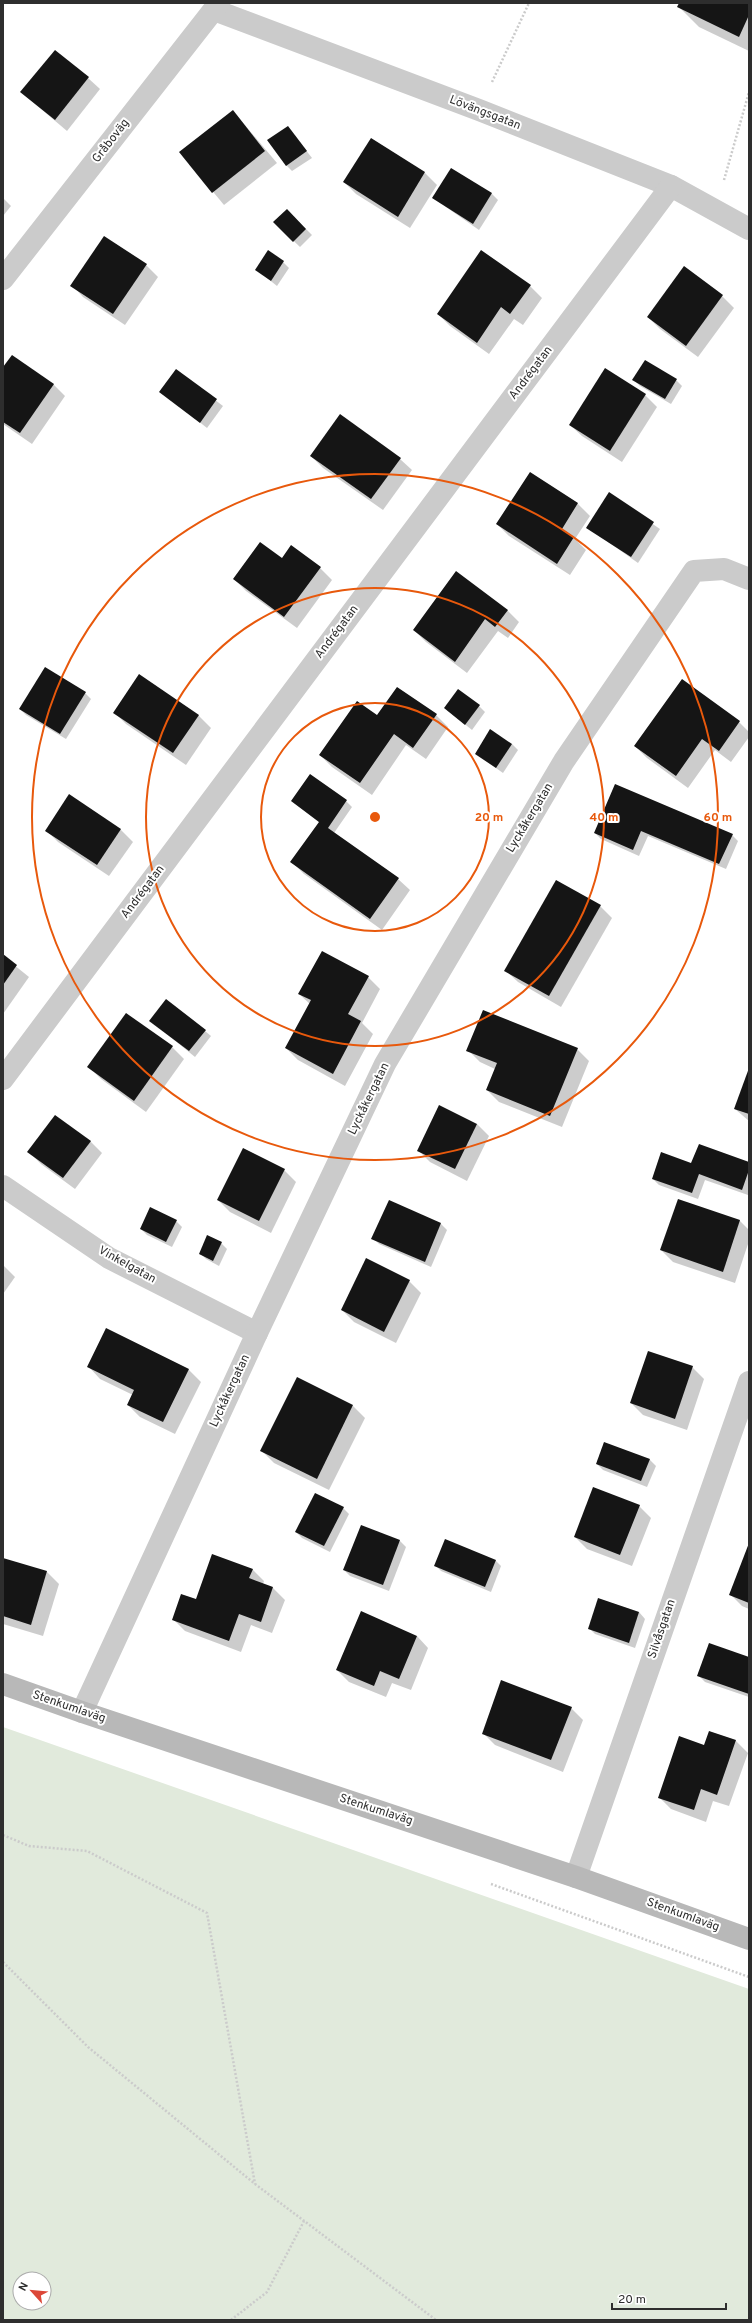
<svg xmlns="http://www.w3.org/2000/svg" width="752" height="2323" viewBox="0 0 752 2323" font-family="Overpass,sans-serif">
<style>
.green{fill:#e1eadc;fill-rule:evenodd}
.shadow{fill:#0003}
.building{fill:#151515}
.lines{fill:none;stroke-linecap:round;stroke-linejoin:round}
.path{stroke:#cbcbcb;stroke-width:2.5;stroke-dasharray:2 2;stroke-linecap:butt}
.street{stroke:#cbcbcb;stroke-width:22}
.secondary{stroke:#b8b8b8;stroke-width:22}
.ring{fill:none;stroke:#e8590c;stroke-width:2}
.labels{text-anchor:middle;dominant-baseline:central;stroke-width:4;stroke-linejoin:round;paint-order:stroke}
.street-label{font-size:12px;fill:#2e2e2e;stroke:#fff}
.centre{fill:#e8590c;stroke:#fff;stroke-width:2}
.ring-label{font-size:12px;text-anchor:middle;font-weight:bold;fill:#e8590c;stroke:#fff;stroke-width:4;stroke-linejoin:round;paint-order:stroke}
</style>
<rect width="100%" height="100%" fill="#fff"/>
<path class="green" d="M3,1727L749,1989V2320H3ZM20,2279H44V2303H20Z"/>
<g class="shadow">
<path d="M680,3H749V51L699,27L679,7Z"/>
<path d="M88,78L100,89L67,131L21,92Z"/>
<path d="M233,111L277,163L224,205L180,152Z"/>
<path d="M288,127L312,158L292,171L286,165Z"/>
<path d="M372,139L425,173L437,185L410,228L356,194L344,182Z"/>
<path d="M452,169L492,194L498,200L479,230L433,198Z"/>
<path d="M3,198L11,206L3,216Z"/>
<path d="M287,210L312,235L300,247L274,222Z"/>
<path d="M283,262L289,268L277,286L257,270Z"/>
<path d="M146,265L158,277L125,325L83,297L72,285Z"/>
<path d="M530,286L542,298L523,325L514,319L489,354L450,326L438,314Z"/>
<path d="M722,296L734,308L698,357L660,329L648,317Z"/>
<path d="M3,369L53,384L65,396L32,444L3,424Z"/>
<path d="M176,370L223,406L207,428L160,391Z"/>
<path d="M634,380H676L682,386L671,404L640,386Z"/>
<path d="M645,395L657,407L622,462L582,436L570,425Z"/>
<path d="M311,456L400,459L412,470L383,510L323,468Z"/>
<path d="M530,473L578,504L590,516L575,539L586,550L570,575L509,536L497,524Z"/>
<path d="M609,494L660,529L638,563L587,527Z"/>
<path d="M282,560L320,568L332,580L297,628L246,591L234,579Z"/>
<path d="M507,610L519,622L508,638L498,631L467,673L426,642L414,630Z"/>
<path d="M139,675L199,716L211,728L186,765L126,724L114,712Z"/>
<path d="M682,681L739,722L749,732V737L731,762L715,750L688,788L647,758L635,746Z"/>
<path d="M398,688L436,715L448,727L426,759L406,745L372,795L332,767L320,755L377,717Z"/>
<path d="M85,693L91,699L66,739L26,715L20,709Z"/>
<path d="M479,706L485,712L472,730L445,708Z"/>
<path d="M512,744L518,750L503,773L476,754Z"/>
<path d="M616,785L732,835L738,841L726,869L648,836L639,856L601,839L595,833Z"/>
<path d="M69,796L121,830L133,842L109,876L58,842L46,830Z"/>
<path d="M292,801H346L352,807L334,833L398,879L410,890L382,930L304,874L292,862L320,823Z"/>
<path d="M600,906L612,918L561,1007L518,982L506,971Z"/>
<path d="M3,956L29,977L3,1014Z"/>
<path d="M368,977L380,989L362,1023L373,1034L345,1086L298,1060L286,1048L310,1004L299,994Z"/>
<path d="M151,1021L205,1031L211,1036L195,1057Z"/>
<path d="M172,1047L184,1059L146,1112L101,1079L89,1067Z"/>
<path d="M577,1049L589,1061L562,1127L499,1102L487,1090L495,1069L480,1062L468,1050Z"/>
<path d="M749,1070V1121L735,1109Z"/>
<path d="M477,1124L489,1136L467,1181L430,1162L418,1150Z"/>
<path d="M90,1141L102,1153L75,1189L41,1164L29,1152Z"/>
<path d="M749,1163L748,1195L705,1180L698,1199L659,1185L653,1179L692,1165Z"/>
<path d="M284,1170L296,1182L271,1233L230,1212L218,1200Z"/>
<path d="M678,1200L740,1221L749,1230V1241L735,1283L673,1262L661,1250Z"/>
<path d="M389,1202L441,1224L447,1230L431,1267L379,1244L373,1238Z"/>
<path d="M176,1221L182,1227L172,1247L147,1235L141,1229Z"/>
<path d="M221,1243L227,1249L219,1266L206,1259L200,1253Z"/>
<path d="M3,1265L15,1277L3,1294Z"/>
<path d="M409,1281L421,1293L396,1343L354,1322L342,1310Z"/>
<path d="M107,1330L189,1370L201,1382L175,1434L140,1417L128,1405L133,1395L100,1379L89,1367Z"/>
<path d="M692,1367L704,1379L687,1430L643,1415L631,1403Z"/>
<path d="M353,1406L365,1418L329,1490L274,1463L262,1451Z"/>
<path d="M650,1460L656,1466L647,1487L603,1470L597,1464Z"/>
<path d="M639,1506L651,1518L632,1566L587,1549L575,1537Z"/>
<path d="M343,1508L349,1514L330,1552L302,1538L296,1532Z"/>
<path d="M400,1541L406,1547L389,1591L350,1576L344,1570Z"/>
<path d="M749,1545V1609L742,1606L730,1594Z"/>
<path d="M3,1559L47,1572L59,1584L43,1636L3,1624Z"/>
<path d="M495,1560L501,1566L491,1592L441,1571L435,1565Z"/>
<path d="M252,1569L264,1581L263,1584L273,1588L285,1600L272,1633L251,1625L241,1652L185,1631L173,1619L196,1600Z"/>
<path d="M599,1599L639,1612L645,1619L635,1648L595,1634L589,1628Z"/>
<path d="M417,1636L428,1648L411,1690L392,1683L386,1697L349,1682L337,1670Z"/>
<path d="M749,1658V1697L705,1682L699,1676Z"/>
<path d="M571,1708L583,1720L563,1772L495,1745L483,1733Z"/>
<path d="M736,1741L748,1753L729,1806L713,1801L706,1822L671,1809L659,1797L705,1746Z"/>
</g>
<g class="building">
<path d="M679,3H749V15L739,37L677,7Z"/>
<path d="M55,50L89,77L55,120L20,92Z"/>
<path d="M233,110L265,151L212,193L179,152Z"/>
<path d="M288,126L307,151L286,166L267,140Z"/>
<path d="M371,138L425,172L398,217L343,182Z"/>
<path d="M451,168L492,193L473,224L432,198Z"/>
<path d="M287,209L306,229L293,242L273,222Z"/>
<path d="M104,236L147,264L113,314L70,286Z"/>
<path d="M268,250L284,261L271,281L255,270Z"/>
<path d="M481,250L531,285L510,314L501,307L477,343L437,314Z"/>
<path d="M684,266L723,295L686,346L647,317Z"/>
<path d="M12,355L54,384L20,433L3,422V367Z"/>
<path d="M645,360L677,379L665,399L632,380Z"/>
<path d="M605,368L646,394L610,451L569,425Z"/>
<path d="M176,369L217,399L200,423L159,392Z"/>
<path d="M340,414L401,458L371,499L310,456Z"/>
<path d="M530,472L578,503L562,529L574,537L557,564L496,524Z"/>
<path d="M609,492L654,522L631,557L586,528Z"/>
<path d="M260,542L282,558L291,545L321,567L284,617L233,579Z"/>
<path d="M456,571L508,610L495,627L485,619L455,662L413,630Z"/>
<path d="M45,667L86,692L60,734L19,709Z"/>
<path d="M139,674L199,715L173,753L113,713Z"/>
<path d="M682,679L740,721L719,751L702,739L676,776L634,746Z"/>
<path d="M397,687L437,714L413,748L394,734L360,783L319,755L357,701L377,715Z"/>
<path d="M458,689L480,705L465,725L444,708Z"/>
<path d="M490,729L512,744L496,768L475,754Z"/>
<path d="M310,774L347,800L328,828L399,878L370,919L290,862L319,822L291,801Z"/>
<path d="M615,784L733,834L719,864L641,831L633,850L594,833Z"/>
<path d="M69,794L121,829L97,865L45,831Z"/>
<path d="M556,880L601,905L549,996L504,971Z"/>
<path d="M322,951L369,976L348,1014L361,1021L333,1074L285,1048L311,1000L298,994Z"/>
<path d="M3,954L17,965L3,985Z"/>
<path d="M166,999L206,1030L189,1051L149,1021Z"/>
<path d="M483,1010L578,1048L550,1116L486,1090L497,1063L466,1051Z"/>
<path d="M126,1013L173,1046L134,1101L87,1067Z"/>
<path d="M749,1068V1114L734,1109Z"/>
<path d="M439,1105L477,1124L455,1169L417,1151Z"/>
<path d="M55,1115L91,1141L63,1178L27,1152Z"/>
<path d="M699,1144L749,1162V1170L742,1190L699,1174L692,1193L652,1179L661,1152L691,1163Z"/>
<path d="M243,1148L285,1169L259,1221L217,1200Z"/>
<path d="M678,1199L740,1220L723,1272L660,1250Z"/>
<path d="M389,1200L441,1223L425,1262L371,1239Z"/>
<path d="M150,1207L177,1220L166,1242L140,1229Z"/>
<path d="M207,1235L222,1242L213,1261L199,1254Z"/>
<path d="M366,1258L410,1280L384,1332L341,1310Z"/>
<path d="M106,1328L189,1369L163,1422L127,1405L134,1390L87,1367Z"/>
<path d="M648,1351L693,1366L675,1419L630,1403Z"/>
<path d="M297,1377L353,1405L317,1479L260,1451Z"/>
<path d="M604,1442L650,1459L641,1481L596,1464Z"/>
<path d="M593,1487L640,1505L620,1555L574,1537Z"/>
<path d="M315,1493L344,1507L324,1546L295,1532Z"/>
<path d="M361,1525L400,1540L383,1585L343,1570Z"/>
<path d="M445,1539L496,1560L485,1587L434,1566Z"/>
<path d="M749,1543V1603L729,1595Z"/>
<path d="M212,1554L253,1569L249,1578L273,1587L261,1622L239,1614L229,1641L172,1620L181,1594L196,1599Z"/>
<path d="M3,1558L47,1571L31,1625L3,1616Z"/>
<path d="M598,1598L639,1612L629,1643L588,1629Z"/>
<path d="M361,1611L417,1636L399,1679L380,1671L374,1686L336,1670Z"/>
<path d="M709,1643L749,1657V1694L697,1676Z"/>
<path d="M501,1680L572,1707L551,1760L482,1734Z"/>
<path d="M709,1731L736,1740L717,1795L701,1789L694,1810L658,1798L679,1736L704,1745Z"/>
</g>
<g class="lines">
<g class="path">
<path d="M492,82L529,3"/>
<path d="M724,180L749,92"/>
<path d="M3,1835L29,1846L87,1851L207,1913L255,2184"/>
<path d="M491,1884L749,1977"/>
<path d="M3,1962L88,2047L255,2184L436,2320"/>
<path d="M231,2320L267,2292L304,2221"/>
</g>
<g class="street">
<path d="M214,10L479,110L671,186L749,229"/>
<path d="M3,279L219,3"/>
<path d="M3,1079L671,186"/>
<path d="M3,1186L109,1258L257,1333"/>
<path d="M82,1712L257,1333L385,1064L564,761L694,571L724,569L749,579"/>
<path d="M576,1877L749,1382"/>
</g>
<path class="secondary" d="M3,1684L82,1712L576,1877L749,1939"/>
</g>
<g class="ring">
<circle cx="375" cy="817" r="114"/>
<circle cx="375" cy="817" r="229"/>
<circle cx="375" cy="817" r="343"/>
</g>
<g class="labels">
<g class="street-label">
<text transform="translate(485 113) rotate(21)">Lövängsgatan</text>
<text transform="translate(111 141) rotate(-52)">Gråboväg</text>
<text transform="translate(531 373) rotate(-53)">Andrégatan</text>
<text transform="translate(337 632) rotate(-53)">Andrégatan</text>
<text transform="translate(530 818) rotate(-59)">Lyckåkergatan</text>
<text transform="translate(143 892) rotate(-53)">Andrégatan</text>
<text transform="translate(369 1099) rotate(-64)">Lyckåkergatan</text>
<text transform="translate(127 1265) rotate(29)">Vinkelgatan</text>
<text transform="translate(230 1391) rotate(-65)">Lyckåkergatan</text>
<text transform="translate(662 1629) rotate(-71)">Silvåsgatan</text>
<text transform="translate(69 1707) rotate(19)">Stenkumlaväg</text>
<text transform="translate(376 1810) rotate(18)">Stenkumlaväg</text>
<text transform="translate(683 1915) rotate(20)">Stenkumlaväg</text>
</g>
</g>
<circle cx="375" cy="817" r="6" class="centre"/>
<g class="ring-label">
<text x="489" y="821">20 m</text>
<text x="604" y="821">40 m</text>
<text x="718" y="821">60 m</text>
</g>
<rect width="752" height="2323" fill="none" stroke="#2e2e2e" stroke-width="8"/>
<g transform="translate(32 2291) rotate(297)"><circle r="19" fill="#ffffff" stroke="#ababab"/>
<path d="M0-3L7 15L0 10L-7 15Z" fill="#dc4738"/>
<text y="-6" font-size="11" font-weight="bold" text-anchor="middle" fill="#2e2e2e">N</text>
</g>
<path d="M612 2303v6h114v-6" fill="none" stroke="#2e2e2e" stroke-width="2"/>
<text x="618" y="2303" font-size="12" fill="#2e2e2e" stroke="#ffffff" stroke-width="3" paint-order="stroke">20 m</text>
</svg>
